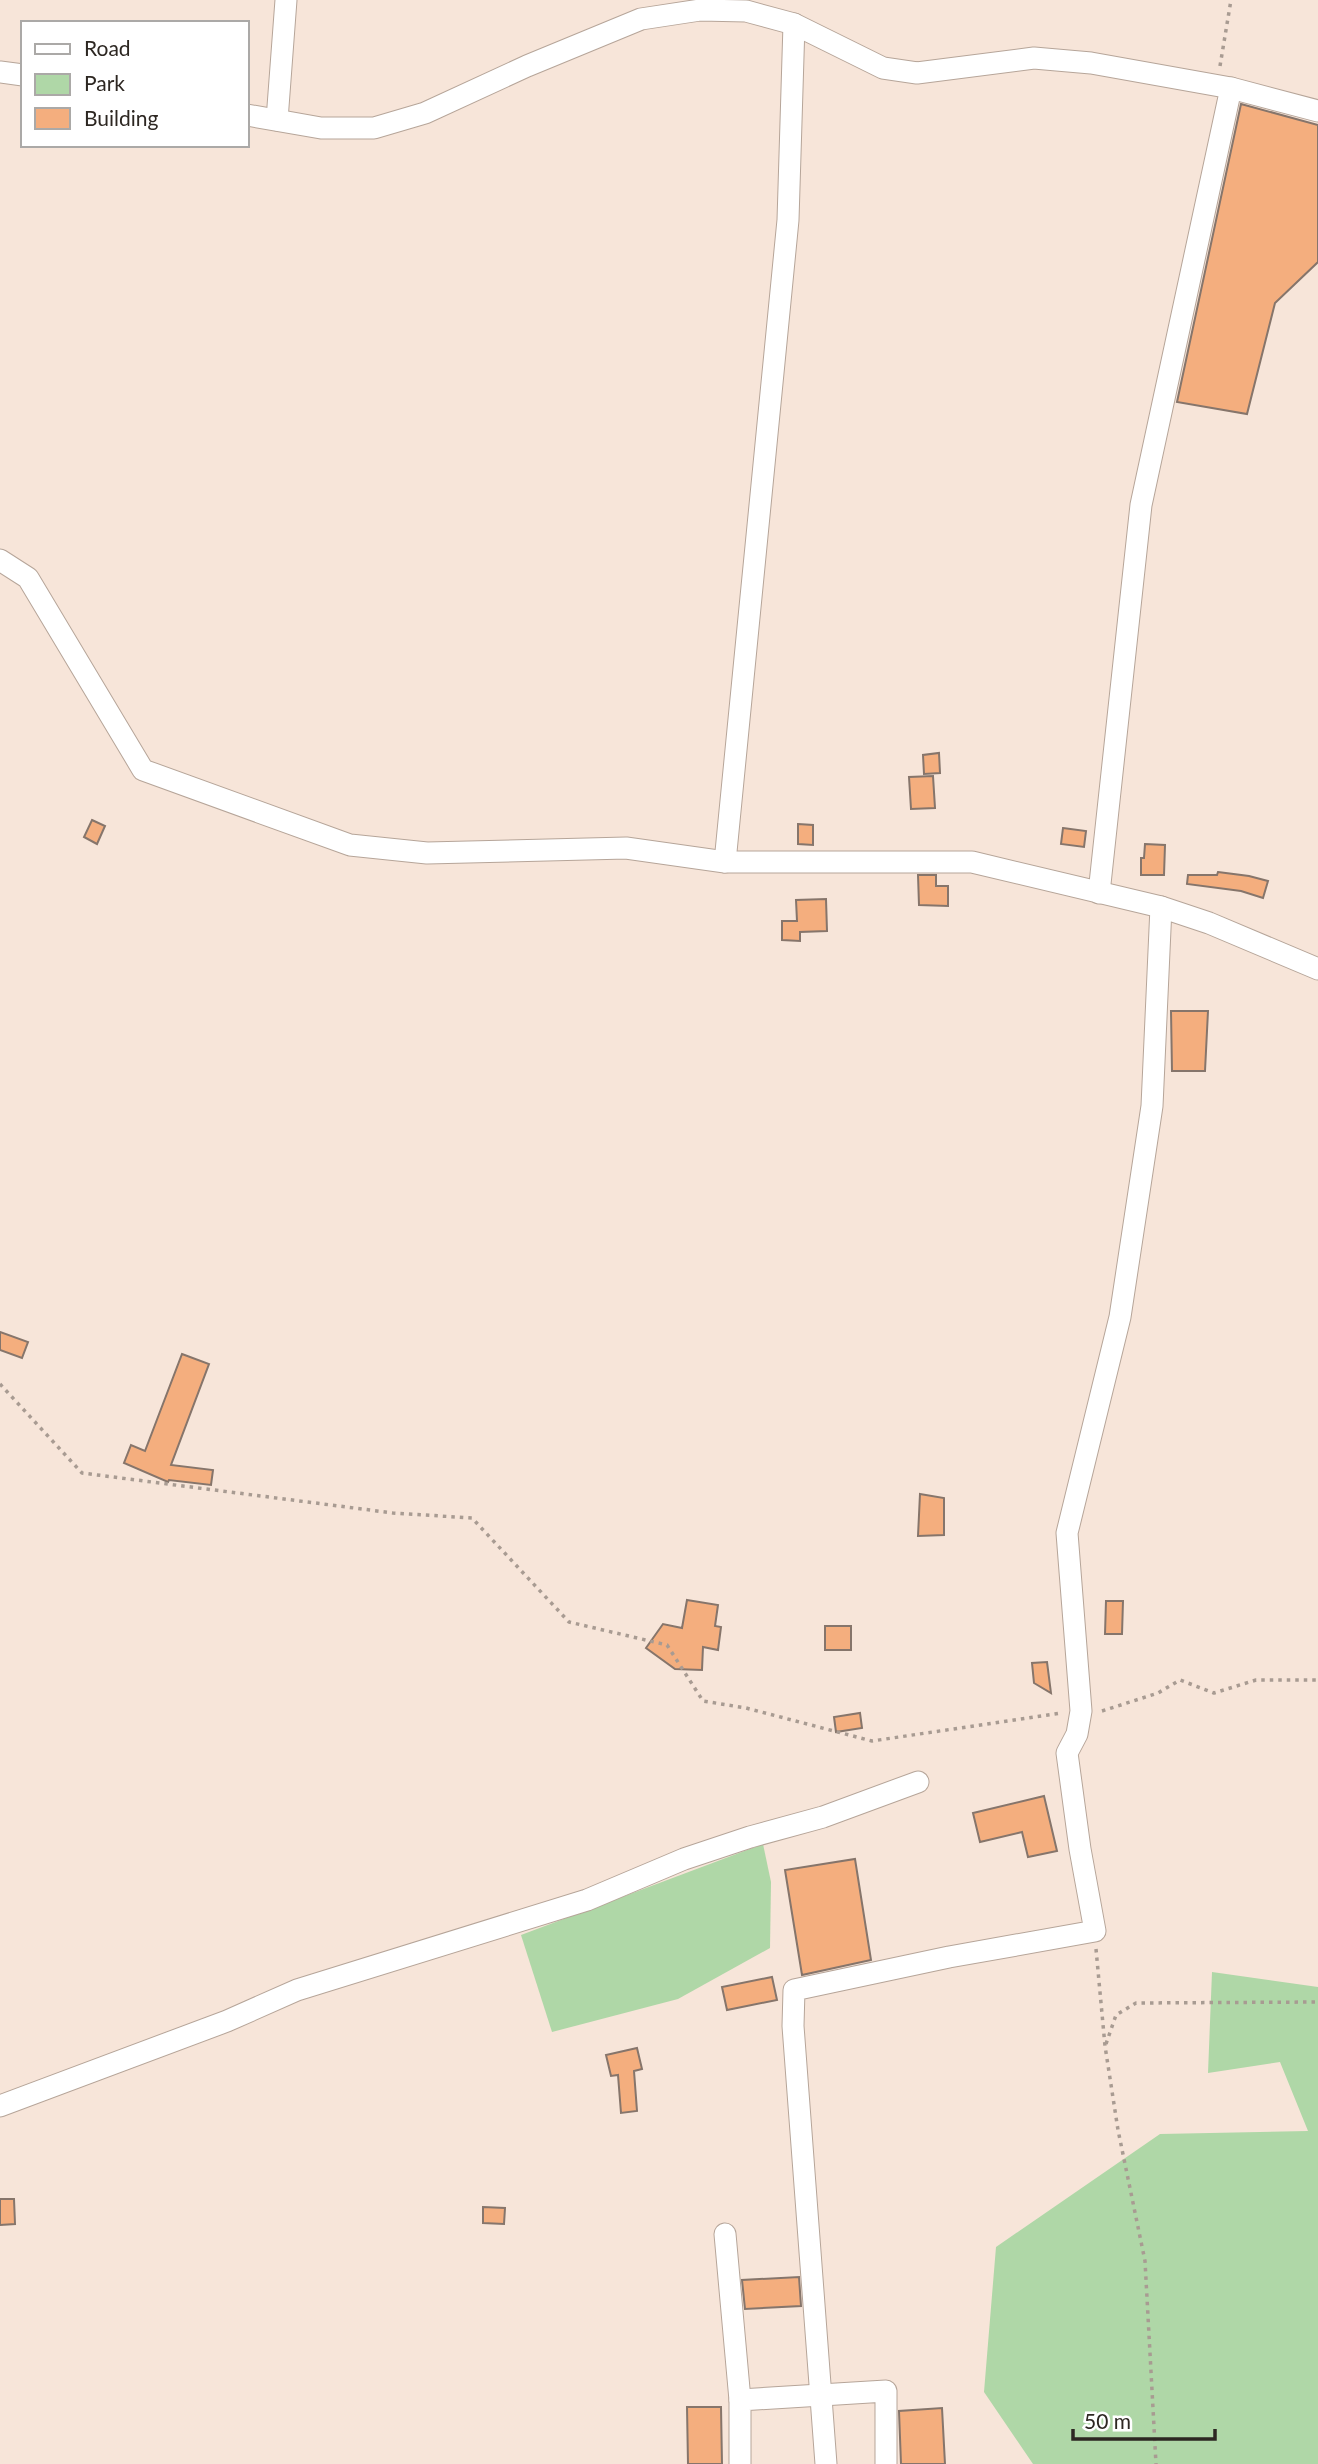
<svg xmlns="http://www.w3.org/2000/svg" width="1318" height="2464" viewBox="0 0 1318 2464" font-family="Lato,sans-serif">
<style>
.green{fill:#afd7a7}
.building{fill:#f4ae7e;stroke:#86756b;stroke-width:2}
.lines{fill:none;stroke-linecap:round;stroke-linejoin:round}
.minor-casing{stroke:#b6a599;stroke-width:23}
.path{stroke:#a89b92;stroke-width:3.5;stroke-dasharray:3.5 5;stroke-linecap:butt}
.minor{stroke:#fff;stroke-width:21}
</style>
<rect width="100%" height="100%" fill="#f7e5d9"/>
<g class="green">
<path d="M763,1844L771,1882L770,1948L678,1999L552,2032L521,1935Z"/>
<path d="M1212,1972L1318,1987V2464H1033L984,2392L996,2247L1160,2134L1308,2131L1280,2062L1208,2073Z"/>
</g>
<g class="building">
<path d="M1241,104L1318,125V262L1275,303L1247,414L1177,402Z"/>
<path d="M939,753L940,773L924,774L923,755Z"/>
<path d="M933,776L935,808L911,809L909,777Z"/>
<path d="M92,820L105,826L97,844L84,837Z"/>
<path d="M798,824L813,825V845L798,844Z"/>
<path d="M1063,828L1086,831L1084,847L1061,844Z"/>
<path d="M1145,844L1165,845L1164,875H1141V858H1144Z"/>
<path d="M1218,872L1249,876L1268,881L1263,898L1241,891L1187,884L1188,875H1217Z"/>
<path d="M918,875H936V886H948V906L919,905Z"/>
<path d="M826,899L827,931L800,932V941L782,940V921H797L796,900Z"/>
<path d="M1171,1011H1208L1205,1071H1172Z"/>
<path d="M0,1332L28,1342L22,1358L0,1350Z"/>
<path d="M182,1354L209,1364L171,1465L213,1470L211,1485L169,1480L168,1482L124,1463L131,1445L145,1451Z"/>
<path d="M920,1494L944,1498V1535L918,1536Z"/>
<path d="M687,1600L718,1605L715,1626L721,1627L718,1650L703,1647L702,1670L675,1669L646,1648L663,1624L682,1628Z"/>
<path d="M1106,1601H1123L1122,1634H1105Z"/>
<rect x="825" y="1626" width="26" height="24"/>
<path d="M1047,1662L1051,1693L1034,1683L1032,1663Z"/>
<path d="M860,1713L862,1728L836,1732L834,1717Z"/>
<path d="M1044,1796L1057,1851L1028,1857L1022,1832L980,1842L973,1813Z"/>
<path d="M855,1859L871,1960L802,1975L785,1870Z"/>
<path d="M772,1977L777,2000L727,2010L722,1987Z"/>
<path d="M637,2048L642,2069L634,2071L637,2111L621,2113L618,2075L611,2076L606,2055Z"/>
<path d="M0,2199H14L15,2224L0,2225Z"/>
<path d="M483,2207L505,2208L504,2224L483,2223Z"/>
<path d="M799,2277L801,2306L745,2309L742,2280Z"/>
<path d="M687,2407H721L722,2464H688Z"/>
<path d="M942,2408L945,2464H901L899,2411Z"/>
</g>
<g class="lines">
<defs>
<g id="minor">
<path d="M0,72L23,75"/>
<path d="M247,115L321,128H374L425,113L527,66L641,19L700,10L746,11L794,24L883,68L917,73L1034,58L1091,63L1231,88L1318,111"/>
<path d="M277,120L286,0"/>
<path d="M0,560L28,578L143,770L350,845L427,853L626,848L725,862H972L1161,907L1209,923L1318,969"/>
<path d="M725,862L788,220L794,24"/>
<path d="M1099,893L1141,505L1231,88"/>
<path d="M0,2106L227,2021L297,1990L587,1900L684,1859L750,1837L823,1817L918,1782"/>
<path d="M725,2234L740,2400"/>
<path d="M740,2464V2400L886,2391V2464"/>
<path d="M826,2464L793,2026L794,1990L949,1957L1095,1931L1080,1849L1067,1753L1077,1734L1081,1711L1067,1533L1120,1317L1152,1106L1161,907"/>
</g>
</defs>
<use href="#minor" class="minor-casing"/>
<g class="path">
<path d="M1220,66L1231,0"/>
<path d="M0,1384L82,1473L393,1513L472,1518L569,1622L667,1645L703,1701L746,1708L872,1741L1061,1713"/>
<path d="M1102,1711L1158,1693L1180,1680L1214,1693L1256,1680H1318"/>
<path d="M1096,1949L1105,2046L1118,2130L1145,2261L1156,2464"/>
<path d="M1106,2044L1116,2015L1136,2003L1318,2002"/>
</g>
<use href="#minor" class="minor"/>
</g>
<rect x="21" y="21" width="228" height="126" fill="#ffffff" stroke="#aba9a7" stroke-width="2"/>
<rect x="35" y="44" width="35" height="10" fill="#ffffff" stroke="#aba9a7" stroke-width="2"/>
<text x="84" y="56" font-size="21" fill="#2d2722">Road</text>
<rect x="35" y="74" width="35" height="21" fill="#afd7a7" stroke="#aba9a7" stroke-width="2"/>
<text x="84" y="91" font-size="21" fill="#2d2722">Park</text>
<rect x="35" y="108" width="35" height="21" fill="#f4ae7e" stroke="#aba9a7" stroke-width="2"/>
<text x="84" y="126" font-size="21" fill="#2d2722">Building</text>
<path d="M1073 2429v10h142v-10" fill="none" stroke="#2d2722" stroke-width="3.5"/>
<text x="1084" y="2429" font-size="21" fill="#2d2722" stroke="#ffffff" stroke-width="5" paint-order="stroke">50 m</text>
</svg>
